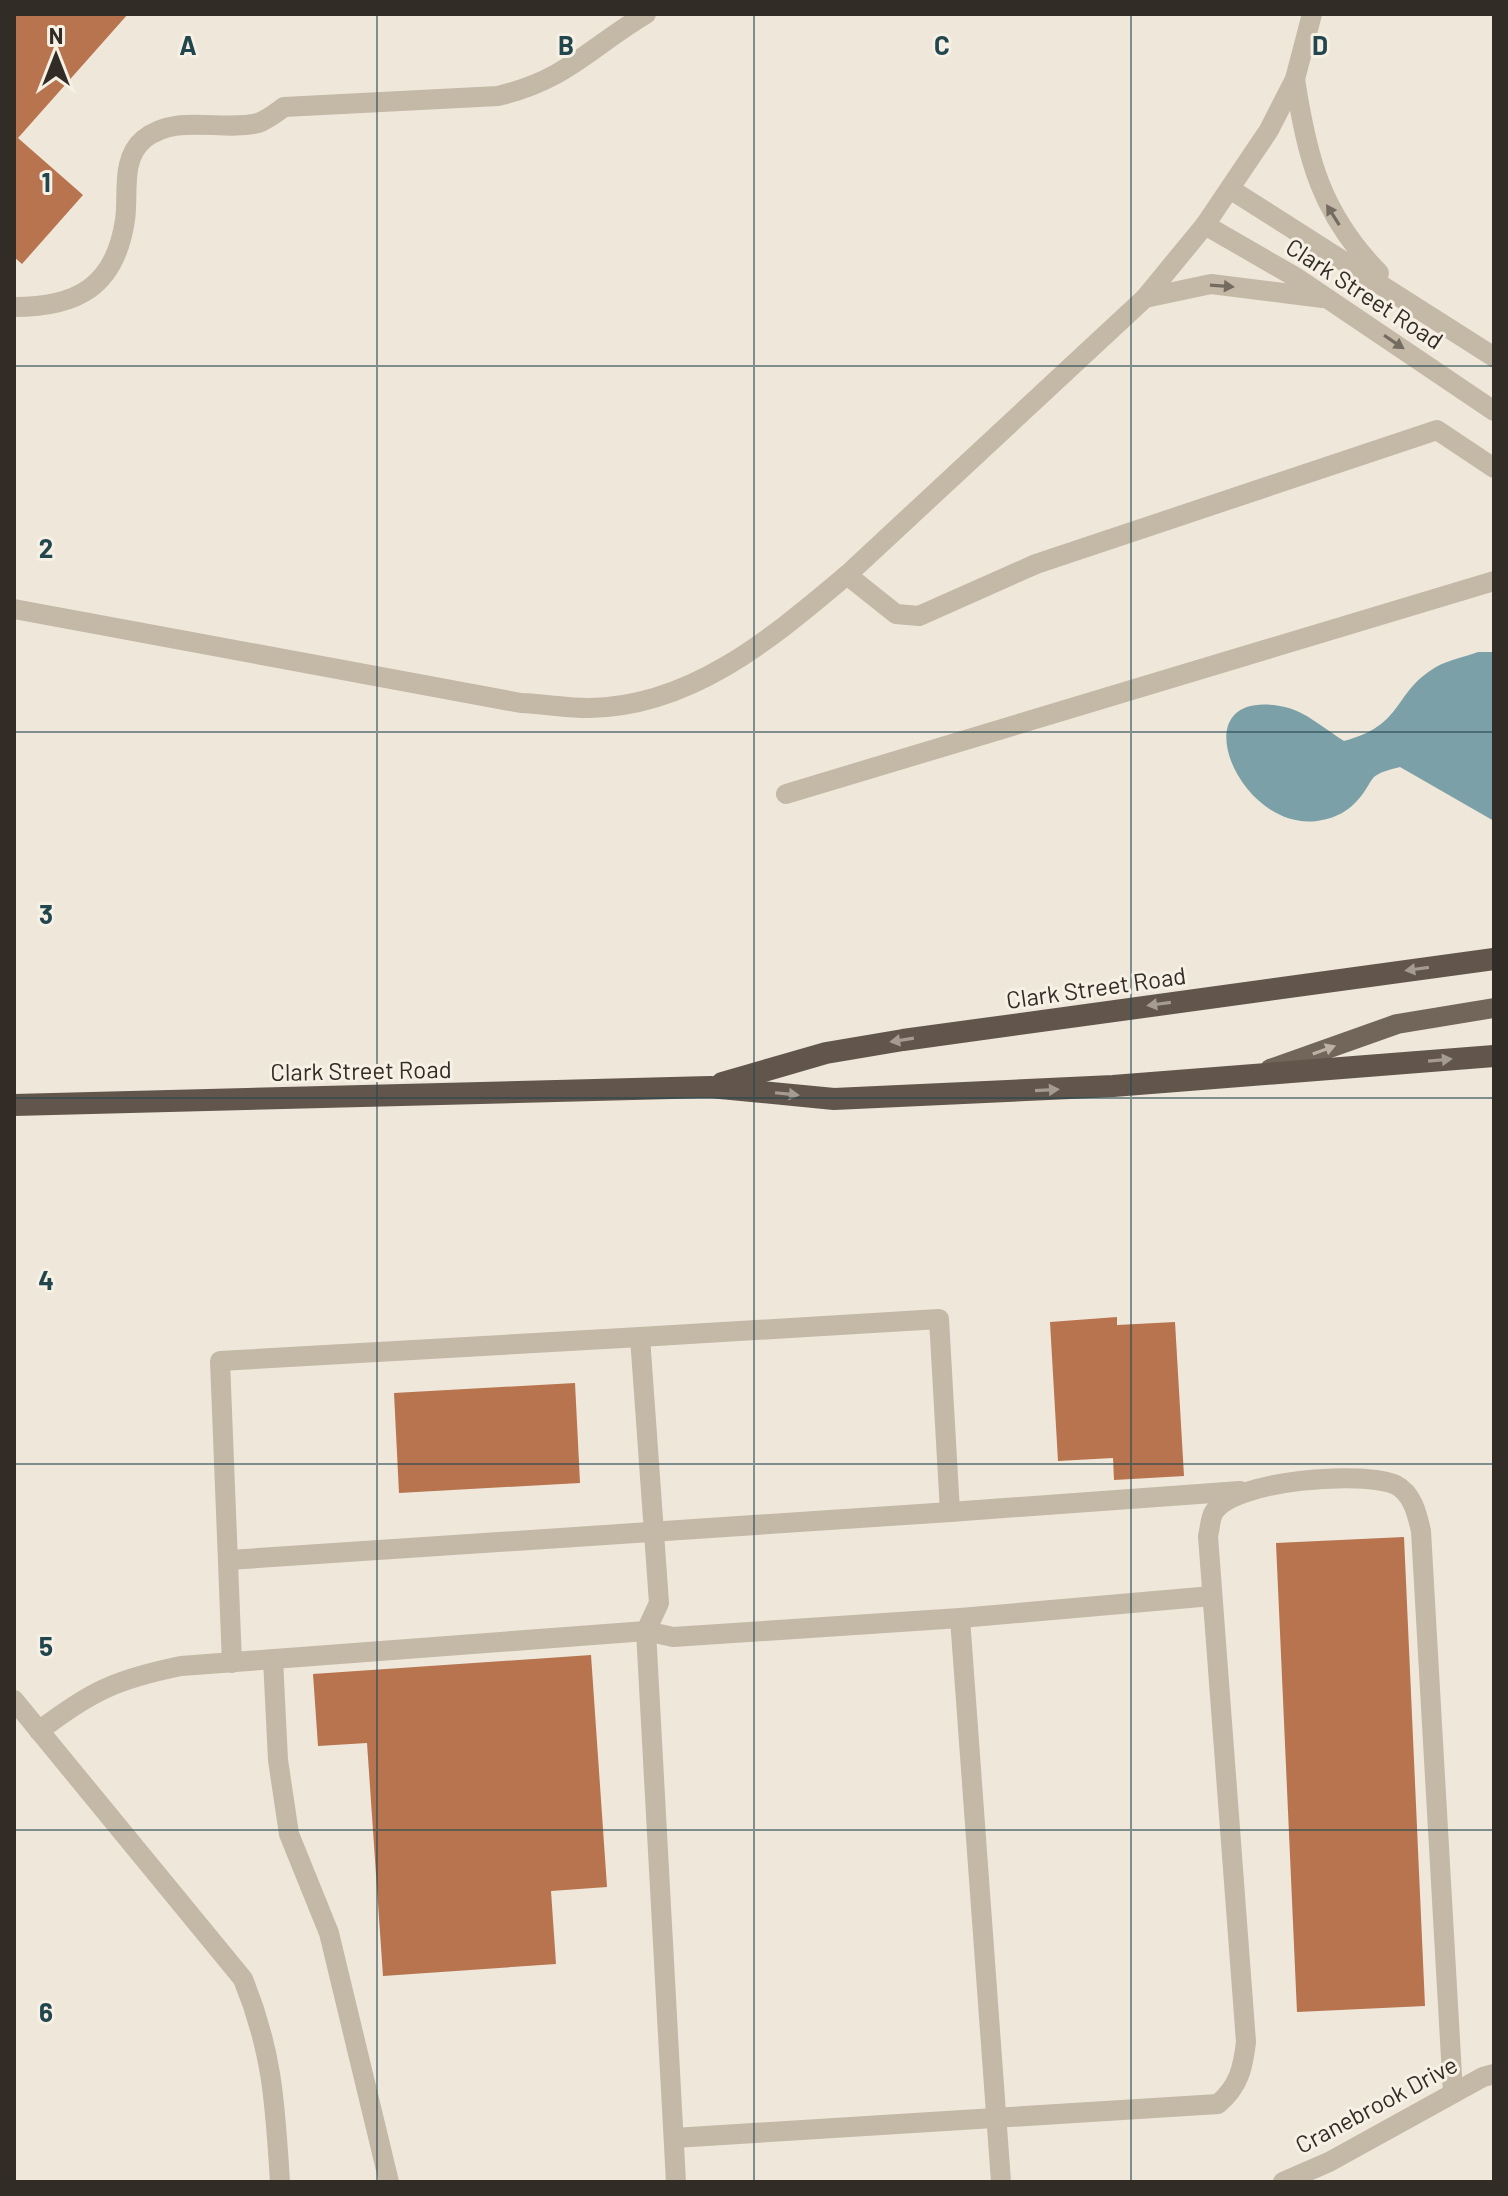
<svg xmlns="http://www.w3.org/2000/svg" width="1508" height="2196" viewBox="0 0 1508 2196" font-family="Barlow,sans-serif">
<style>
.water{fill:#7ca0a7}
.building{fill:#b7744f}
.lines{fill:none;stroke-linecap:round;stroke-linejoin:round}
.service{stroke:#c4b8a7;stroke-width:20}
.minor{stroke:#c4b8a7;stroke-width:20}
.primary{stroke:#72655a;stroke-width:20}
.trunk{stroke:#62564c;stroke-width:22}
.oneway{fill:#746b61}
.oneway2{fill:#a59b91}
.oneway3{fill:#bbb1a6}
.grid{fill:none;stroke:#22464e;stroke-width:2;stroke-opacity:0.55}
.labels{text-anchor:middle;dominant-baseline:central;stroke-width:6;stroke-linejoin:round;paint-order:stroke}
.street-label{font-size:24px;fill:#322c27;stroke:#f6f0e5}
.grid-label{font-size:26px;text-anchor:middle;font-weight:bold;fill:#22464e;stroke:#f6f0e5;stroke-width:6;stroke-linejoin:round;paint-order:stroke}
</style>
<rect width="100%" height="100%" fill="#eee7da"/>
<path class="water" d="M1478,652H1494V821L1400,767C1393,769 1383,771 1377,775C1372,777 1369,785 1366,789C1354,808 1339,818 1317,821C1238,832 1176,684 1285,707C1305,711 1326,730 1344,741C1405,725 1392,693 1436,667C1448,660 1465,657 1478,652Z"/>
<g class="building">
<path d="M14,14H128L18,138L83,195L22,264L14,257Z"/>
<path d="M1117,1317V1325L1175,1322L1184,1476L1114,1480L1113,1458L1058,1461L1050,1322Z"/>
<path d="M575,1383L580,1483L399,1493L394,1393Z"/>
<path d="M1404,1537L1425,2006L1297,2012L1276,1543Z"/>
<path d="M591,1655L607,1887L551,1891L556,1964L383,1976L367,1743L318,1746L313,1674Z"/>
</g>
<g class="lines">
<g class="service">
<path d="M14,307C77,307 115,287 125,220C129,194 120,159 144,139C177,113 221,132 258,123C267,120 277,112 284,107L498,96C568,79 589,48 646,14"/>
<path d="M847,575L896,614L919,616L1036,564L1437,430L1494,468"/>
<path d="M786,794L1494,581"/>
<path d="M950,1512L1240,1491"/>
<path d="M229,1560L950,1512L939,1319L640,1337L659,1603L646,1631L676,2182"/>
<path d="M960,1618L1212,1596"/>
<path d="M273,1659L278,1760L289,1834L329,1933L389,2182"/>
<path d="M232,1663L220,1361L640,1337"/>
<path d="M14,1700L243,1979C273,2053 275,2104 280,2182"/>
<path d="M39,1731C91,1691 117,1679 181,1666L646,1631L673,1637L960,1618L1001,2182"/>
<path d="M674,2138L1218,2104C1239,2086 1243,2068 1246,2042L1208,1536C1210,1529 1210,1518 1214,1512C1233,1480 1365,1470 1396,1485C1413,1494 1417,1514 1421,1531L1453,2093"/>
</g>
<g class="minor">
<path d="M1295,79C1307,158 1321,214 1379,273"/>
<path d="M1230,189L1494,357"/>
<path d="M1205,225L1297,278L1494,411"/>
<path d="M1145,298L1211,284L1323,298"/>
<path d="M14,609L521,703C544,704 567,708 589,708C692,707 773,637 847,575L1145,298L1205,225L1269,130L1295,79L1312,14"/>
<path d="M1283,2182L1329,2162L1483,2077L1494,2074"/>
</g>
<path class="primary" d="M1270,1069L1397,1024L1494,1008"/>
<g class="trunk">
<path d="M722,1083L826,1053L903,1040L1494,959"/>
<path d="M14,1105L710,1087L834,1099L1113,1086L1494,1056"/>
</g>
</g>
<defs><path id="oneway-solid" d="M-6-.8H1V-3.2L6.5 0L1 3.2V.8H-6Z" transform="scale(2)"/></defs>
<g class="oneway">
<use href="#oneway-solid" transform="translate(1333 215) rotate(-122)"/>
<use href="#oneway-solid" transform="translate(1222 286) rotate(4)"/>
<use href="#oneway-solid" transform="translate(1394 342) rotate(34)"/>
</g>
<g class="oneway2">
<use href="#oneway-solid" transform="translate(1417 969) rotate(172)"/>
<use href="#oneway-solid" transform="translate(1159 1004) rotate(172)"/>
<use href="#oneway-solid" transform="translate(902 1040) rotate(171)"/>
<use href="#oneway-solid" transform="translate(1440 1060) rotate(-5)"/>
<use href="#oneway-solid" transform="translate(1047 1090) rotate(-3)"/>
<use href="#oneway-solid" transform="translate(787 1094) rotate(6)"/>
</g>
<use class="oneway3" href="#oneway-solid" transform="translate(1324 1050) rotate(-20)"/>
<path class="grid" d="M377,14V2182M754,14V2182M1131,14V2182M14,366H1494M14,732H1494M14,1098H1494M14,1464H1494M14,1830H1494"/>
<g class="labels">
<g class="street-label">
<text transform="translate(1365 293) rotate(33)">Clark Street Road</text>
<text transform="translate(1096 987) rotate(-8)">Clark Street Road</text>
<text transform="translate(361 1070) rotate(-1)">Clark Street Road</text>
<text transform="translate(1376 2104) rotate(-28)">Cranebrook Drive</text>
</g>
</g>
<g class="grid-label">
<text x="188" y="55">A</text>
<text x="566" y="55">B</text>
<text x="942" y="55">C</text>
<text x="1320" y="55">D</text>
<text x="46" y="192">1</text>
<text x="46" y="558">2</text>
<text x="46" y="924">3</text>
<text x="46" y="1290">4</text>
<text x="46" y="1656">5</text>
<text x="46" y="2022">6</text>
</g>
<rect width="1508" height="2196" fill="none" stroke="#322c27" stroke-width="32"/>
<g transform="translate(56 56)" stroke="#f6f0e5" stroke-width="6" paint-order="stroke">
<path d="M0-6L14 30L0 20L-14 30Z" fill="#322c27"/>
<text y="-12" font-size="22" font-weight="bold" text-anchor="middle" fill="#322c27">N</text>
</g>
</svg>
